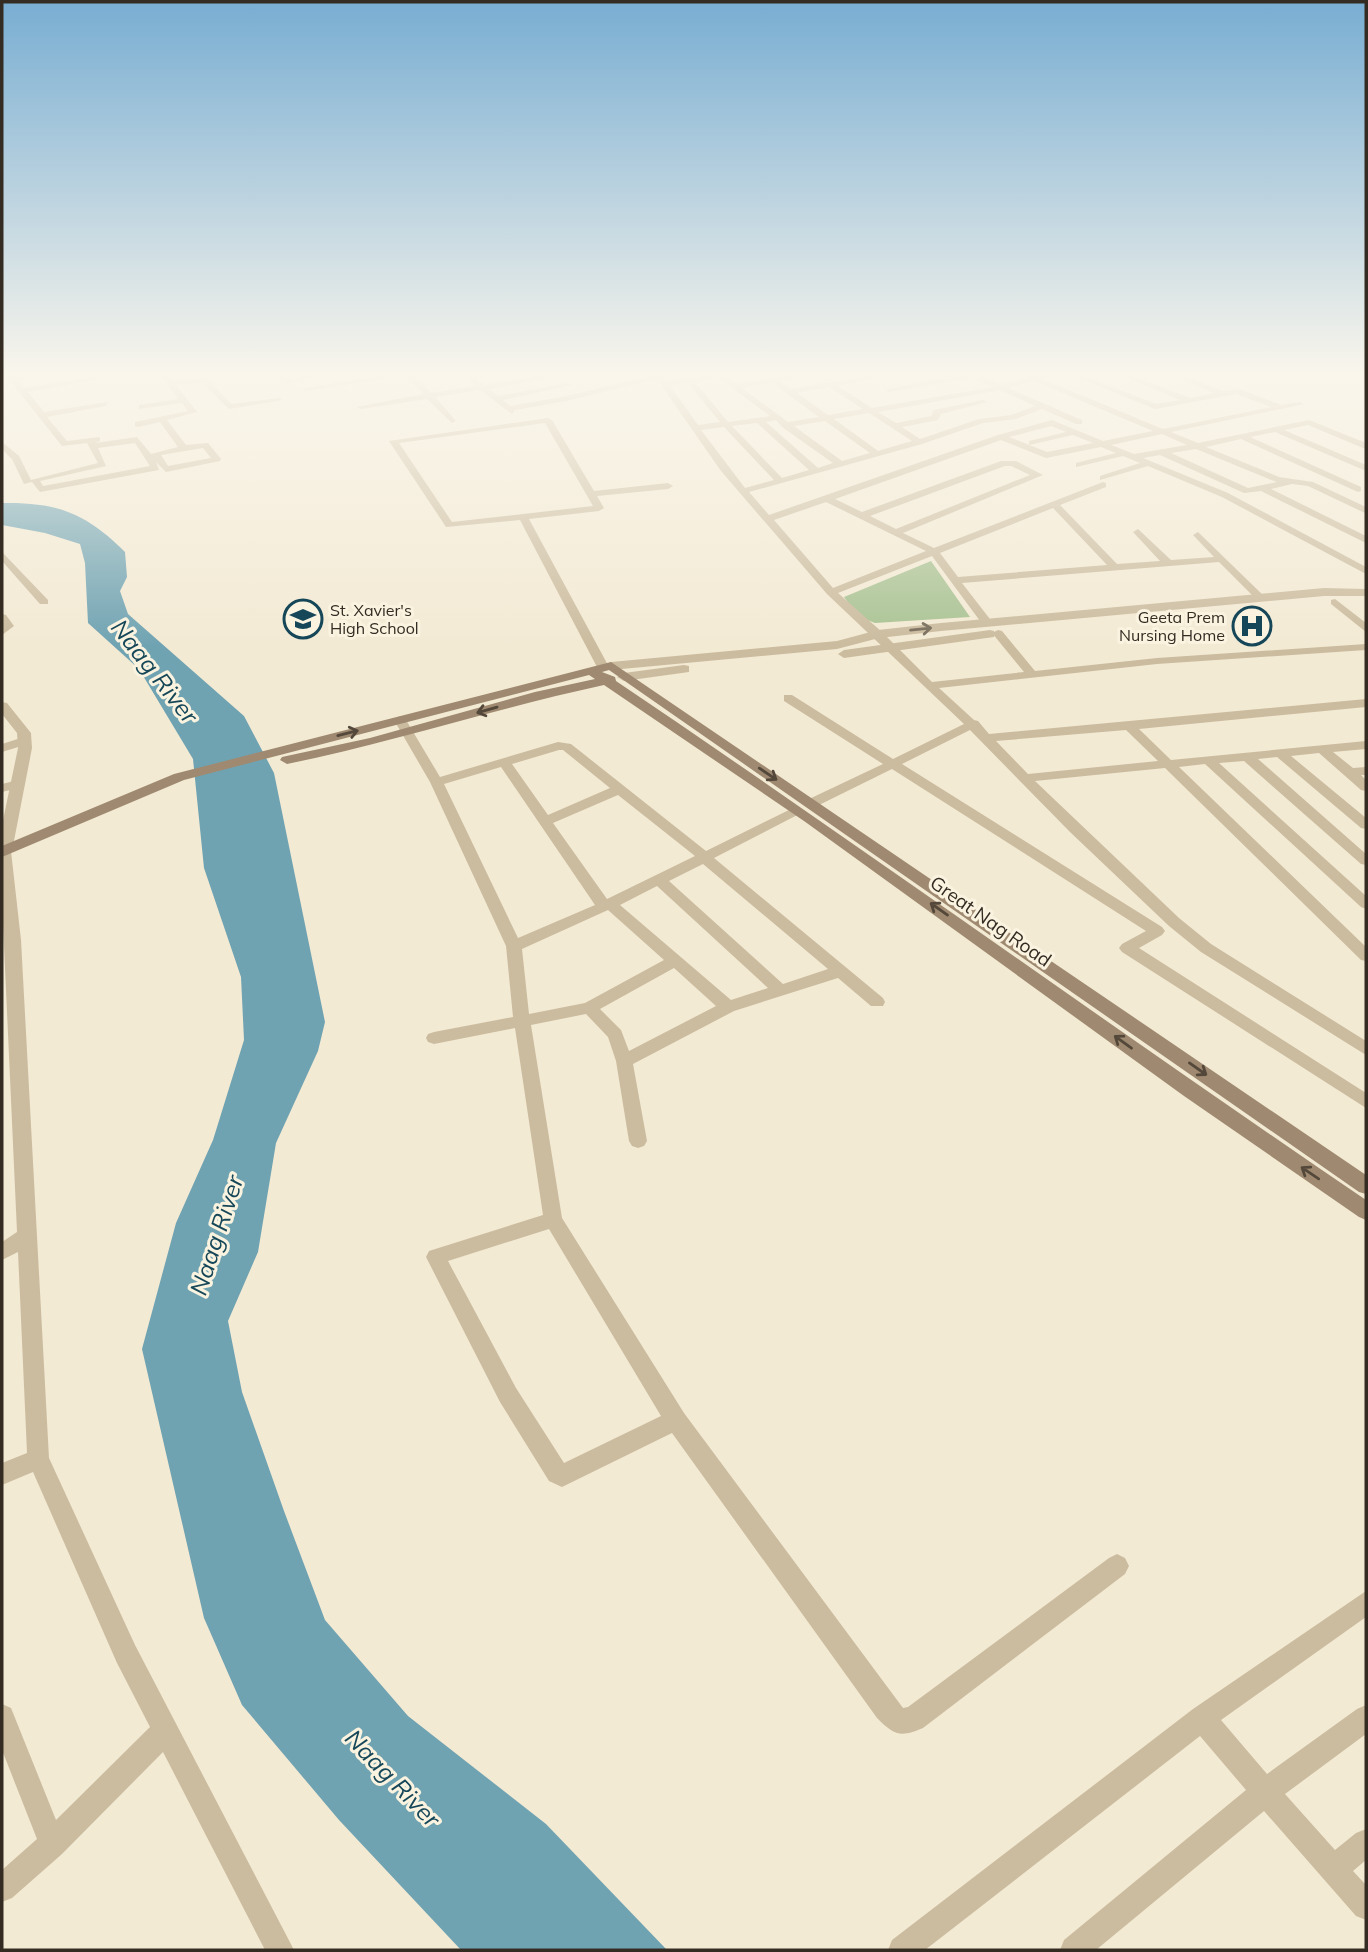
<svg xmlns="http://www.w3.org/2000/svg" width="1368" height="1952" viewBox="0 0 1368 1952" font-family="Mulish,sans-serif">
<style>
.green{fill:#a9c293}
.water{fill:#70a3b2}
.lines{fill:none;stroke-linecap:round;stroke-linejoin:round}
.minor{fill:#cbbc9f;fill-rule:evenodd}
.tertiary{fill:#cbbc9f;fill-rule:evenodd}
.secondary{fill:#9f8a71;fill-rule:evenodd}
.oneway{stroke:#786d5b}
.oneway2{stroke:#54483a}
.labels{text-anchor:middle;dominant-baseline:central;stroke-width:6;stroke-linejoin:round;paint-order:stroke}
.far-poi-label{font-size:16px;fill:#342c23;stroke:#faf3e0;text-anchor:start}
.street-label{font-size:19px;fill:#342c23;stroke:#faf3e0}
.near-water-label{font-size:24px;font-style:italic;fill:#164758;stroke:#faf3e0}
</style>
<rect width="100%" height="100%" fill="#f3ead4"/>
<path class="green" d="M931,561L970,617L875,623L857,616L844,597Z"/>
<path class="water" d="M2,503C57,502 86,513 125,552L127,577L120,591L128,614L244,716L274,773L325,1022L318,1051L276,1143L258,1252L228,1321L242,1392L284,1511L325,1620L408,1716L546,1824L667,1950H461L339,1820L242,1705L204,1618L142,1349L176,1223L213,1140L244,1040L241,977L204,868L193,759L139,669L88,623L85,563L80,544L45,533L2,525Z"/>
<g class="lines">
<g class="minor">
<path d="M4,373H12L16,377L57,373L19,381L24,388L98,376L95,380L28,392L44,412L108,402L105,406L47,417L67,441L100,437V441L95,443L137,437L151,454L178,447L160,422L138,427L135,426V422L188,411L182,403L139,409V405L178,399L159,373H167L173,380L207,378L231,404L279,398L283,400L229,409L202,383L176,385L197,412L167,420L186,445L208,443L221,459L220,461L166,472L156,462L159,470L40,492L32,482L24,484L12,459L2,449V442L19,456L31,480L98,463L87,443L62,446ZM135,443L150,466L43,486L40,481L106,466L98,448ZM203,448L211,458L168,466L161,455Z"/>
<path d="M320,373L329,374L287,384L270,376L274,374L288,379Z"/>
<path d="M394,373H412L431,393L476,386L461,373H496L476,378L484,385L556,373H573L489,389L498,396L568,383L572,385L503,400L510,406L562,397L654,375L653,373H661L667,381L724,373H743L727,377L737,384L800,373H816L780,381L791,389L887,373H903L838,386L872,408L993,387L971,378L889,392L885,390L963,373H976L1001,385L1027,378L1017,373L1035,376L1059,373L1042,379L1163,429L1272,407L1236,394L1155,409L1066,373H1076L1156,404L1180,400L1115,373H1125L1190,398L1214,393L1167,373H1177L1223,391L1240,389L1281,405L1300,402L1304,404L1171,432L1198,443L1309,420L1366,443V449L1363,448L1308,425L1284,430L1366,465V471L1275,432L1250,437L1361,487V491L1358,492L1241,439L1206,447L1279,477L1313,482L1366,507V513L1363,512L1308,486L1292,484L1271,489L1366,536V543L1261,491L1244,493L1160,455L1143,458L1228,493L1366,567V574L1222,497L1148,466L1100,480V476L1140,463L1123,456L1076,467V463L1116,453L1101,447L1046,458L1001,440L835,499L862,512L1001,461H1016L1043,475L903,533L934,548L1103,482L1106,483V487L1060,505L1117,564L1160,561L1133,532L1138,529L1171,560L1214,557L1193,535L1198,532L1267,599L1258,601L1219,562L962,583L993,623L987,626L983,625L932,556L838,593L882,632L932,682L1024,672L992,633L998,630L1002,631L1035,671L1157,658L1366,644V650L1157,664L939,688L974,720L978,721L989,734L1366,699V707L1139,729L1171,760L1366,741V749L1333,752L1353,768L1366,767V775H1361L1366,780V791L1361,790L1319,753L1291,756L1366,818V829L1361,828L1277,757L1258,759L1366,854V865L1361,864L1244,761L1219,763L1366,896V909L1361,907L1205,764L1179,767L1366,947V961L1361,960L1165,768L1035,781L1179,918L1211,944L1366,1041V1055L1201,952L1169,926L1070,832L970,730L902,764L1162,927L1165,931L1162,935L1139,948L1366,1093V1108L1122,952L1119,948L1122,944L1146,931L892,769L817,806H807V800L883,764L784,701V695H792L893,759L964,724L827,594L721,471L657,379L566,401L515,410L512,414L480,390L435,397L456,421L452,423L427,399L361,409L357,407L423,394L406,376L305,391L301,389ZM719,378L770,416L728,422L695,382ZM1034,381L1153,431L1103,441L1052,420L998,435L769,515L749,492L922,444L983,423L1016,419L1042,409L1076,424H1082V420L1008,388ZM688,383L720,422L698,425L670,386ZM772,383L819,417L788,422L742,388ZM829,387L863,409L828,415L797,393ZM1000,390L1035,406L1011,415L979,419L920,439L902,427L938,420L941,414L987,402L983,400L934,410L931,416L896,423L878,412ZM869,413L912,441L878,451L834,419ZM776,420L782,427L833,463L818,468L766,422ZM825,421L870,453L842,461L794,426ZM757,423L809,470L782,478L732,426ZM1051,426L1066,432L1029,441V445L1073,435L1093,443L1047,452L1009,437ZM724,427L774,480L745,488L701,430ZM1162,434L1187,445L1134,454L1111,445ZM1196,449L1274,481L1277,482L1248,488L1171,453ZM1005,466H1011L1030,475L896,529L870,516ZM826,502L926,551L833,588L774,520ZM1053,508L1107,565L958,577L940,553ZM1126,730L1158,761L1028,774L996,741Z"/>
<path d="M1343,373H1354L1366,377V382Z"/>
<path d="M548,418L552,420L594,491L668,483L673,486L668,489L597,496L604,508L599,511L529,519L609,667L603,670L597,667L520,520L446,527L389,441ZM545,423L593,506L452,522L399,443Z"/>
<path d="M2,552L48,600V604H40L2,561Z"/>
<path d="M1335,599L1366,623V632L1331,604V600Z"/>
<path d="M2,614L6,615L14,626L2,635Z"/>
<path d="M400,716L406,720L440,777L558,742L571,744L706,851L793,808L798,807L805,811L714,858L883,998L885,1002L883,1006H871L838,978L734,1011L633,1064L647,1141L644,1146L638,1148L632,1146L629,1141L616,1061L608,1037L586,1014L531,1025L562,1218L684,1413L903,1708L908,1707L1109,1558L1117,1554L1125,1558L1129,1566L1125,1574L923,1728C900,1738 894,1735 877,1718L672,1433L562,1487L549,1481L500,1402L426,1257L429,1251L543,1215L515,1028L434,1044L428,1042L426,1038L428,1034L434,1032L513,1017L506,946L430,782L394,720ZM559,750H563L610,788L548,815L512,764ZM501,767L595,905L518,938L444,784ZM618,795L695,856L607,899L553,823ZM703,864L828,969L783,984L669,881ZM657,886L768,988L731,1000L620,905ZM608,910L664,960L585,1003L529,1014L522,949ZM674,968L716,1006L629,1051L621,1030L600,1009ZM549,1229L661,1416L564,1463L516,1388L448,1261Z"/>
<path d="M24,737L30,741L28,744L2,752V744Z"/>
<path d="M18,780L25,784L23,787L2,792V784Z"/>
<path d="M2,847L9,848L11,851L21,940L49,1458L135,1645L294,1950H265L163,1752L62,1854L12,1898L2,1902V1870L37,1839L2,1750V1704L11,1708L56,1820L150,1727L117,1663L33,1472L2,1485V1463L27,1453L18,1252L2,1260V1242L17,1232L2,902Z"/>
<path d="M1366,1591V1617L1221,1720L1267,1774L1357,1709L1366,1705V1734L1285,1794L1335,1850L1356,1833L1366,1829V1860L1353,1871L1366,1885V1920L1356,1916L1264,1811L1096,1950H1060L1064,1940L1246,1790L1200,1736L925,1950H888L892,1940L1193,1709Z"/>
</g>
<g class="tertiary">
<path d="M1324,588L1366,589V596H1324L941,631L879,638L837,649L611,670L605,666L611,662L837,641L878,630L941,623Z"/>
<path d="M990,630L994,631V637L844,658L838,654L844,650Z"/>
<path d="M684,665L689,666V672L624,681L617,677L624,673Z"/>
<path d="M2,702L7,703L31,733L32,748L12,851L4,856L2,855V825L18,748L17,733L2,714Z"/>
</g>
<path class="secondary" d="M611,662L1366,1175V1194L1359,1192L609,670L602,672L615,677L616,681C868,851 1114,1029 1366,1200V1220L1359,1217L1184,1096L804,821L604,685C497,708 394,742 287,764L280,760L282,757L370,738L535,692L595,679L589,675L184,780L2,857V846L174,774Z"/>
</g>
<defs><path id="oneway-shaft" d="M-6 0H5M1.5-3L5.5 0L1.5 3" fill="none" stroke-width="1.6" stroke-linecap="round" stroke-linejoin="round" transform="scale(1.75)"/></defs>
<use class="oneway" href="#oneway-shaft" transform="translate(921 629) rotate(-6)"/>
<g class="oneway2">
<use href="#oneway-shaft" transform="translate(487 710) rotate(164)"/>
<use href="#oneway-shaft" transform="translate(348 733) rotate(-14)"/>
<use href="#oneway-shaft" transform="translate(768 774) rotate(34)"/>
<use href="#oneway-shaft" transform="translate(939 909) rotate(-145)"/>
<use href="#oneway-shaft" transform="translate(1123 1042) rotate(-144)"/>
<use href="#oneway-shaft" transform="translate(1198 1069) rotate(35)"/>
<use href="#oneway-shaft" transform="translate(1310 1173) rotate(-146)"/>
</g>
<linearGradient id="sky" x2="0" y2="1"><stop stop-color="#78add2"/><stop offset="0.58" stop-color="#faf6ec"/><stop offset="1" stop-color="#faf6ec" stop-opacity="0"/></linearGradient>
<rect width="1368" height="646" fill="url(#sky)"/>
<defs>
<symbol id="school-ring" viewBox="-11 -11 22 22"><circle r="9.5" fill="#faf3e0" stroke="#164758" stroke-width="1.5"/><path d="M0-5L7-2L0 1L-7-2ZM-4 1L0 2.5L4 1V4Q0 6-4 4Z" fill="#164758"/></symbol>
<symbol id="hospital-ring" viewBox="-11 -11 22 22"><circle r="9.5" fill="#faf3e0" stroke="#164758" stroke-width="1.5"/><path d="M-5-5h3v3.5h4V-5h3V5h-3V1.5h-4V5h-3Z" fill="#164758"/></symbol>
</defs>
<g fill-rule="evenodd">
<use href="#school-ring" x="281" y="597" width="44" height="44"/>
<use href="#hospital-ring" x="1230" y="604" width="44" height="44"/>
</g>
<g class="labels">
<g class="far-poi-label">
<text x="330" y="610">St. Xavier's<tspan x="330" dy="18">High School</tspan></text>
<text x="1225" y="617" text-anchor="end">Geeta Prem<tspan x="1225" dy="18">Nursing Home</tspan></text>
</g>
<g class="street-label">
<text transform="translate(991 921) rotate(35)">Great Nag Road</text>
</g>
<g class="near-water-label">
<text transform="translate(155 671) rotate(52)">Naag River</text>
<text transform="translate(216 1235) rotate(-72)">Naag River</text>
<text transform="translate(393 1778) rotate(46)">Naag River</text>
</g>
</g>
<rect width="1368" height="1952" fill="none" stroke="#342c23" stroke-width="7"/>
</svg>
